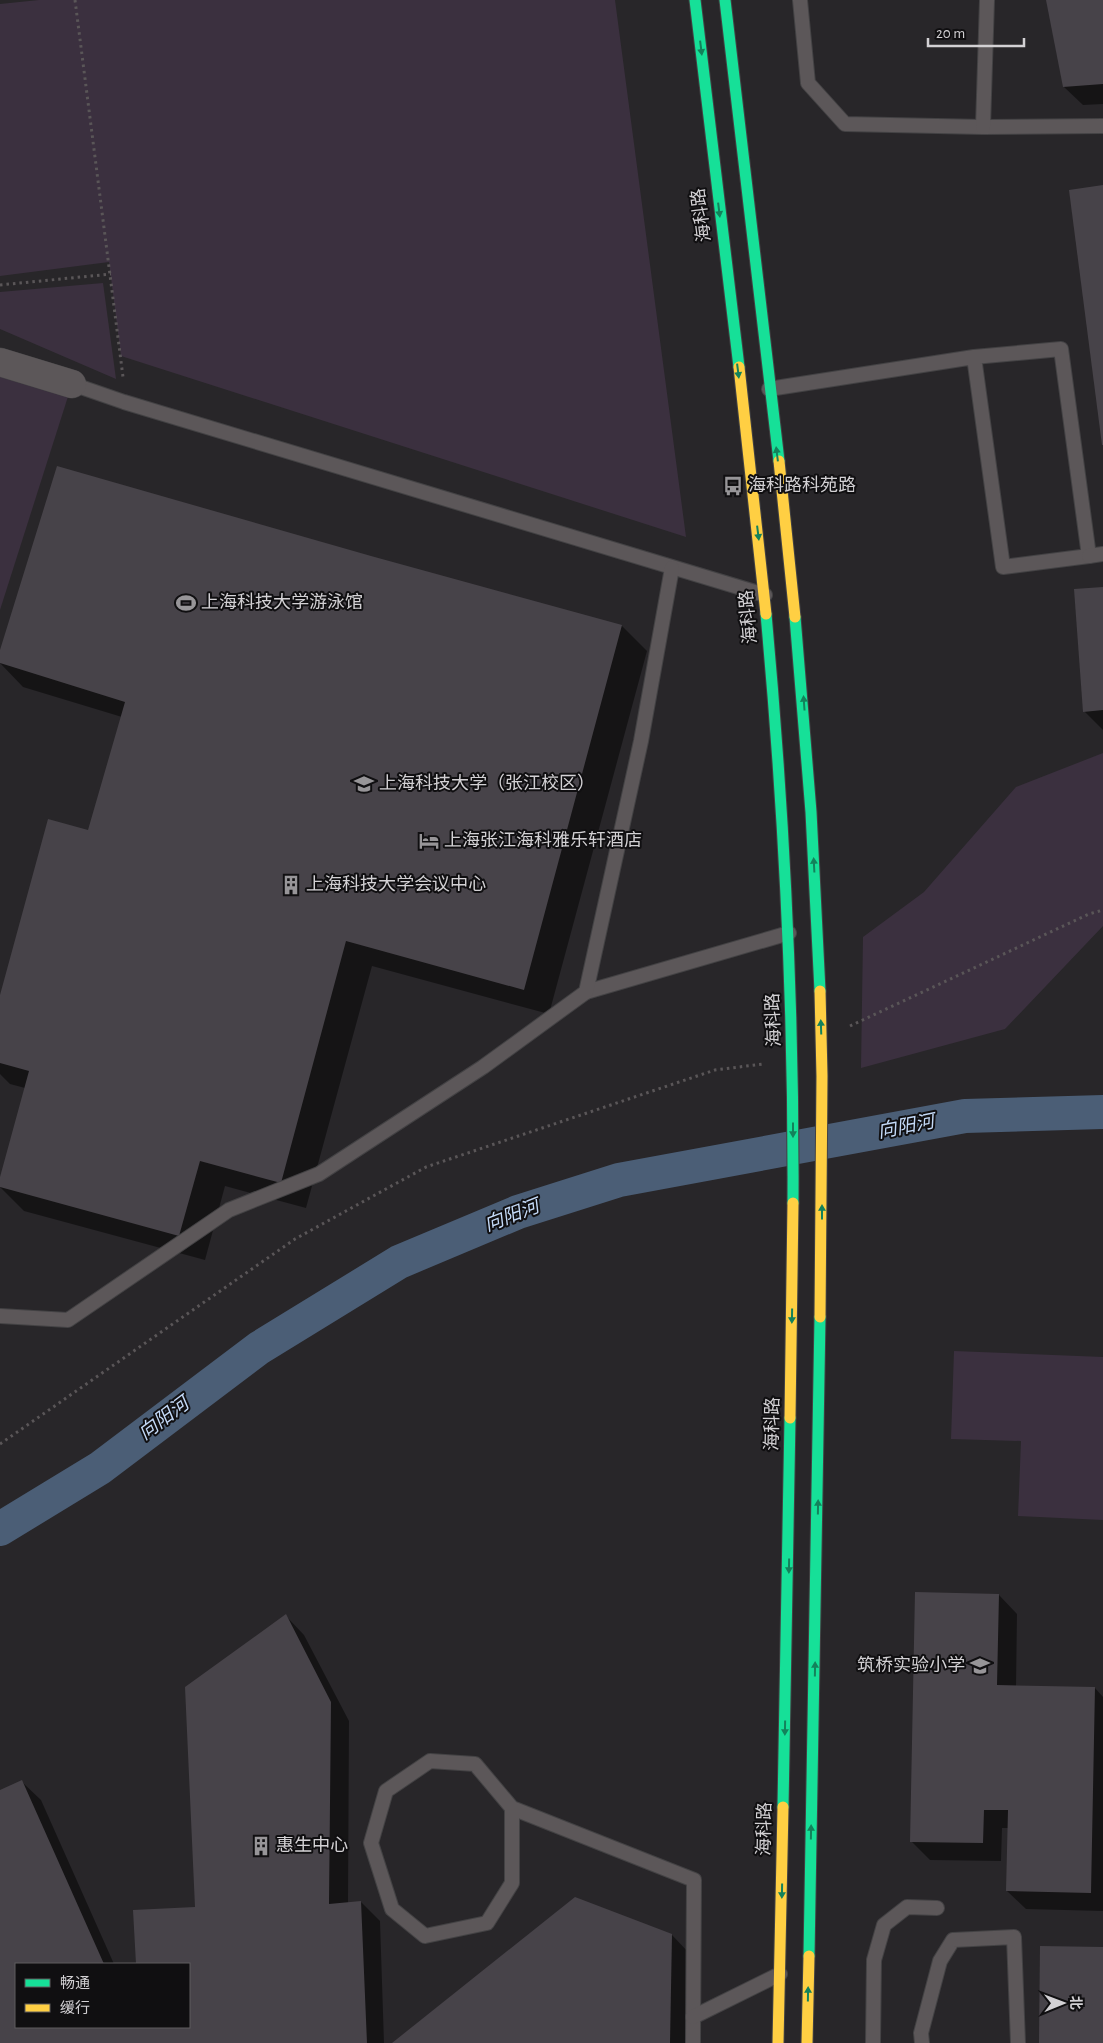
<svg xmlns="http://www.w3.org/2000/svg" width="1103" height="2043" viewBox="0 0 1103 2043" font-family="'Alegreya Sans','Noto Sans SC',sans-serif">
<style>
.green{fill:#3b303f}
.shadow{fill:#0007}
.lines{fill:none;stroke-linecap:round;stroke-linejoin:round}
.canal{stroke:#4b5e76;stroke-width:34}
.building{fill:#474349}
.lane-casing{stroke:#434244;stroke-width:16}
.street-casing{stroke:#434244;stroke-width:29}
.fast-casing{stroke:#434244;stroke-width:13}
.slow-casing{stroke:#434244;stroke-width:13}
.path{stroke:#5a5658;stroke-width:3;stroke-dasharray:2.5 4;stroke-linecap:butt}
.lane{stroke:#5c5759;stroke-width:14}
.street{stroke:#5c5759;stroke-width:28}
.fast{stroke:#16e098;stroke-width:11}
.slow{stroke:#ffcf43;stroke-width:11}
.oneway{fill:#13825b}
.labels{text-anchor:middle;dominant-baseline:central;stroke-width:4;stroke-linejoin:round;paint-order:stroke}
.street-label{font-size:18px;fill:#d3d1d4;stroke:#100f11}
.poi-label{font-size:18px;fill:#d3d1d4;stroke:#100f11;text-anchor:start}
.water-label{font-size:19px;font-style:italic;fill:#c4daf8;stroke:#100f11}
</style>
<rect width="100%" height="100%" fill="#282629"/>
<g class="green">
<path d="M39,0H615L686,537L121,356L109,262L0,276V4Z"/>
<path d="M103,283L116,379L0,329V292Z"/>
<path d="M0,362L72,384L0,610Z"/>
<path d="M1103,753V926L1005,1029L861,1068L863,937L924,892L1016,787Z"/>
<path d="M954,1351L1103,1357V1520L1018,1516L1021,1441L951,1439Z"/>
</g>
<g class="shadow">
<path d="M1047,0H1103V104L1083,105L1064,87Z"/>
<path d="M371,557L622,626L647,651L549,1014L372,966L306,1208L225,1186L205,1260L24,1211L0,1187L25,1088L10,1084L0,1074V1000L89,831L122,717L23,687L0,663V654Z"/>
<path d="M1103,589V730L1084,711Z"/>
<path d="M999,1595L1017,1614L1016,1687L1095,1688L1103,1697V1911L1026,1909L1007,1891L1009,1828H1002L1001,1861L930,1860L911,1841Z"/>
<path d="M286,1616L304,1635L349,1721L348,1904L361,1902L380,1921L384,2043H0V1792L22,1782L41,1800L114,1964H16V2027H189V1964H137L134,1911L196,1908Z"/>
<path d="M672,1935L690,1954L689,2043H394Z"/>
</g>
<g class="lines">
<path class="canal" d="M0,1529L100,1468L259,1348L399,1262L518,1212L619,1180L965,1116L1103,1112"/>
</g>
<g class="building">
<path d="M1046,0H1103V84L1063,87Z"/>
<path d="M1103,185V445H1102L1069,190Z"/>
<path d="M57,466L371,556L622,625L524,990L346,941L281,1183L200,1161L179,1236L0,1187V1177L29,1071L0,1063V995L48,819L88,830L125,702L0,663V650Z"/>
<path d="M1103,587V710L1083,712L1074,589Z"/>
<path d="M915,1592L999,1594L997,1685L1095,1687L1091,1893L1006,1891L1008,1810H984L983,1843L910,1842Z"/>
<path d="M286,1614L331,1702L329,1904L361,1901L367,2043H0V1790L22,1780L104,1964H16V2027H189V1964H136L133,1910L195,1907L185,1687Z"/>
<path d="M575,1897L672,1934L670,2043H392Z"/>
<path d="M1040,1946L1103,1947V2043H1039Z"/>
</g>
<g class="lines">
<defs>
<g id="lane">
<path d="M800,0L808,83L845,124L983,127L1103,126"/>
<path d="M983,127L987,0"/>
<path d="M72,384L124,402L765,595"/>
<path d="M769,389L974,357L1061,349L1089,556L1003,567L974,357"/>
<path d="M1089,556L1103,554"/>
<path d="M586,992L789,933"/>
<path d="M0,1316L68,1320L229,1210L319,1174L483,1067L586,992L641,741L672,568"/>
<path d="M512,1808V1883L487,1923L425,1936L392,1909L371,1843L386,1791L430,1761L475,1764L512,1808L694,1880L693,2043"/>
<path d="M693,2017L780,1974"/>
<path d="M873,2043L874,1960L884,1925L907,1907L937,1908"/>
<path d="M922,2043L921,2033L940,1961L953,1940L1014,1937L1018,2043"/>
</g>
<path id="street" d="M0,362L72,384"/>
<g id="fast">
<path d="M695,0L739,367"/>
<path d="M725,0L779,461"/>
<path d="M766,614C784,810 794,1006 793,1203"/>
<path d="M795,617L811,812L820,991"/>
<path d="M783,1807L790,1418"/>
<path d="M809,1956L820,1317"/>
</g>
<g id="slow">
<path d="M739,367L766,614"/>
<path d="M779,461L795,617"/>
<path d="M820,991L822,1076L820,1317"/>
<path d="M790,1418L793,1203"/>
<path d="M778,2043L783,1807"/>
<path d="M807,2043L809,1956"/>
</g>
</defs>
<use href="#lane" class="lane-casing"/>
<use href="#street" class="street-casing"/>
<use href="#fast" class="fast-casing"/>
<use href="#slow" class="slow-casing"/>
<g class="path">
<path d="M75,0L123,377"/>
<path d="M0,285L111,274"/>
<path d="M850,1026L1089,914L1103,910"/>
<path d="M0,1444L295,1239L426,1167L715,1070L763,1064"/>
</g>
<use href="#lane" class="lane"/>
<use href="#street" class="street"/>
<use href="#fast" class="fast"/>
<use href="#slow" class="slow"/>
</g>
<defs><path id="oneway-solid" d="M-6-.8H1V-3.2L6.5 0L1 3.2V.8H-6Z" transform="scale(1.25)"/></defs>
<g class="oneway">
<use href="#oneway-solid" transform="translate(701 48) rotate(83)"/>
<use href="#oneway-solid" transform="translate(719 210) rotate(83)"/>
<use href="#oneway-solid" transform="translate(738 371) rotate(83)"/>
<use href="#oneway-solid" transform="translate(777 454) rotate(-97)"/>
<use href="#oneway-solid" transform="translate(758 533) rotate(83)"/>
<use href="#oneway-solid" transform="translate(804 703) rotate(-94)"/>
<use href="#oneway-solid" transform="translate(814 865) rotate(-93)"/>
<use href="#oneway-solid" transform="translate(821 1027) rotate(-92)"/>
<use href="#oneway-solid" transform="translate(793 1130) rotate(90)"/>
<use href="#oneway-solid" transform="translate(822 1212) rotate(-90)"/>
<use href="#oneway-solid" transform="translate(792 1316) rotate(91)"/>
<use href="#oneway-solid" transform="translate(818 1507) rotate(-89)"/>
<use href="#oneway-solid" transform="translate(789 1566) rotate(91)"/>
<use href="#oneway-solid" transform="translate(815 1669) rotate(-89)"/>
<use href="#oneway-solid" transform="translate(785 1728) rotate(91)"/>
<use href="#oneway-solid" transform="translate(811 1832) rotate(-89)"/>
<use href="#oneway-solid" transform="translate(782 1891) rotate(91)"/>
<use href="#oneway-solid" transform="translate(808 1994) rotate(-89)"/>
</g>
<defs>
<symbol id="bus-bare" viewBox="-9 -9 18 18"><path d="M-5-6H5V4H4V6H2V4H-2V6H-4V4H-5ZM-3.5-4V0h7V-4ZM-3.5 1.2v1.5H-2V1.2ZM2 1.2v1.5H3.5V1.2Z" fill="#979598" stroke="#100f11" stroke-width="2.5" paint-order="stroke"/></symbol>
<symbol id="stadium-bare" viewBox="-9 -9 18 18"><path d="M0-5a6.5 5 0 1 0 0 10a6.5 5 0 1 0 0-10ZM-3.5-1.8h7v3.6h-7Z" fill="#979598" stroke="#100f11" stroke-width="2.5" paint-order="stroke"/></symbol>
<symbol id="university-bare" viewBox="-9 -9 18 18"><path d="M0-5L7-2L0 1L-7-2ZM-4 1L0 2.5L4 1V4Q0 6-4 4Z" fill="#979598" stroke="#100f11" stroke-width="2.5" paint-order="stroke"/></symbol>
<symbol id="hotel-bare" viewBox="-9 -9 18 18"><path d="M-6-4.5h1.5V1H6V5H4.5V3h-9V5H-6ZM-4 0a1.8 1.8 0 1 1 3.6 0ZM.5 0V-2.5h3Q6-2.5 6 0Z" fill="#979598" stroke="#100f11" stroke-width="2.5" paint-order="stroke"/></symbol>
<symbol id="building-bare" viewBox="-9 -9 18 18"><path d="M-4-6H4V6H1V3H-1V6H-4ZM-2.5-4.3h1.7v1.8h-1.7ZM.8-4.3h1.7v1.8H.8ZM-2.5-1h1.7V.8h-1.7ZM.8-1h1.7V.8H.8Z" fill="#979598" stroke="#100f11" stroke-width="2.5" paint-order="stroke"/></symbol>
<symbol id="school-bare" viewBox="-9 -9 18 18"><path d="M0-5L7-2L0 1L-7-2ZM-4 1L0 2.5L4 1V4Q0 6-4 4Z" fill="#979598" stroke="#100f11" stroke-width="2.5" paint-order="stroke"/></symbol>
</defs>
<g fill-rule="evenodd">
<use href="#bus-bare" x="719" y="472" width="28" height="28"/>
<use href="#stadium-bare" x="172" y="589" width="28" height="28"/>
<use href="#university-bare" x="350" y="770" width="28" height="28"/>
<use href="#hotel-bare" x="415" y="827" width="28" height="28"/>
<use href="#building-bare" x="277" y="871" width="28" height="28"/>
<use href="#school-bare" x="966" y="1652" width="28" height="28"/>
<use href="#building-bare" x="247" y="1832" width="28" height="28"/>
</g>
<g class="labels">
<g class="street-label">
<text transform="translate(702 215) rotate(-97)">海科路</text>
<text transform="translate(749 617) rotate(-95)">海科路</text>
<text transform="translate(774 1020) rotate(-92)">海科路</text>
<text transform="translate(773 1424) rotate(-89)">海科路</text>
<text transform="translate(765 1829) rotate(-89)">海科路</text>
</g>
<g class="poi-label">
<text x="748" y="486">海科路科苑路</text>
<text x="201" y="603">上海科技大学游泳馆</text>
<text x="379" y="784">上海科技大学（张江校区）</text>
<text x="444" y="841">上海张江海科雅乐轩酒店</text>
<text x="306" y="885">上海科技大学会议中心</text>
<text x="965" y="1666" text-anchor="end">筑桥实验小学</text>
<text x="276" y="1846">惠生中心</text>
</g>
<g class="water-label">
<text transform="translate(906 1127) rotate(-11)">向阳河</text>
<text transform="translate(512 1216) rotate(-21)">向阳河</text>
<text transform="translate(164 1419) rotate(-37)">向阳河</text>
</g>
</g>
<rect x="15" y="1963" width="175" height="65" fill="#100f11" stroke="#5e5d5f"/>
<rect x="25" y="1979" width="25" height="8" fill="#16e098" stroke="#5e5d5f"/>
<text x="60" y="1988" font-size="15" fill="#d3d1d4">畅通</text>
<rect x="25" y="2004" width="25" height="8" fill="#ffcf43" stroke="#5e5d5f"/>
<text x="60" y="2013" font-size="15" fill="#d3d1d4">缓行</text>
<g transform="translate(1063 2003) rotate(89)" stroke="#100f11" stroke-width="4" paint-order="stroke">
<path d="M0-4L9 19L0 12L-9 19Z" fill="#d3d1d4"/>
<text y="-8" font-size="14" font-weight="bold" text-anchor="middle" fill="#d3d1d4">北</text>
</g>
<path d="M928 38v8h96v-8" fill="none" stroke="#d3d1d4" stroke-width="2.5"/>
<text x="936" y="38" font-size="15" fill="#d3d1d4" stroke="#100f11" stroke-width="4" paint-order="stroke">20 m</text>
</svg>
